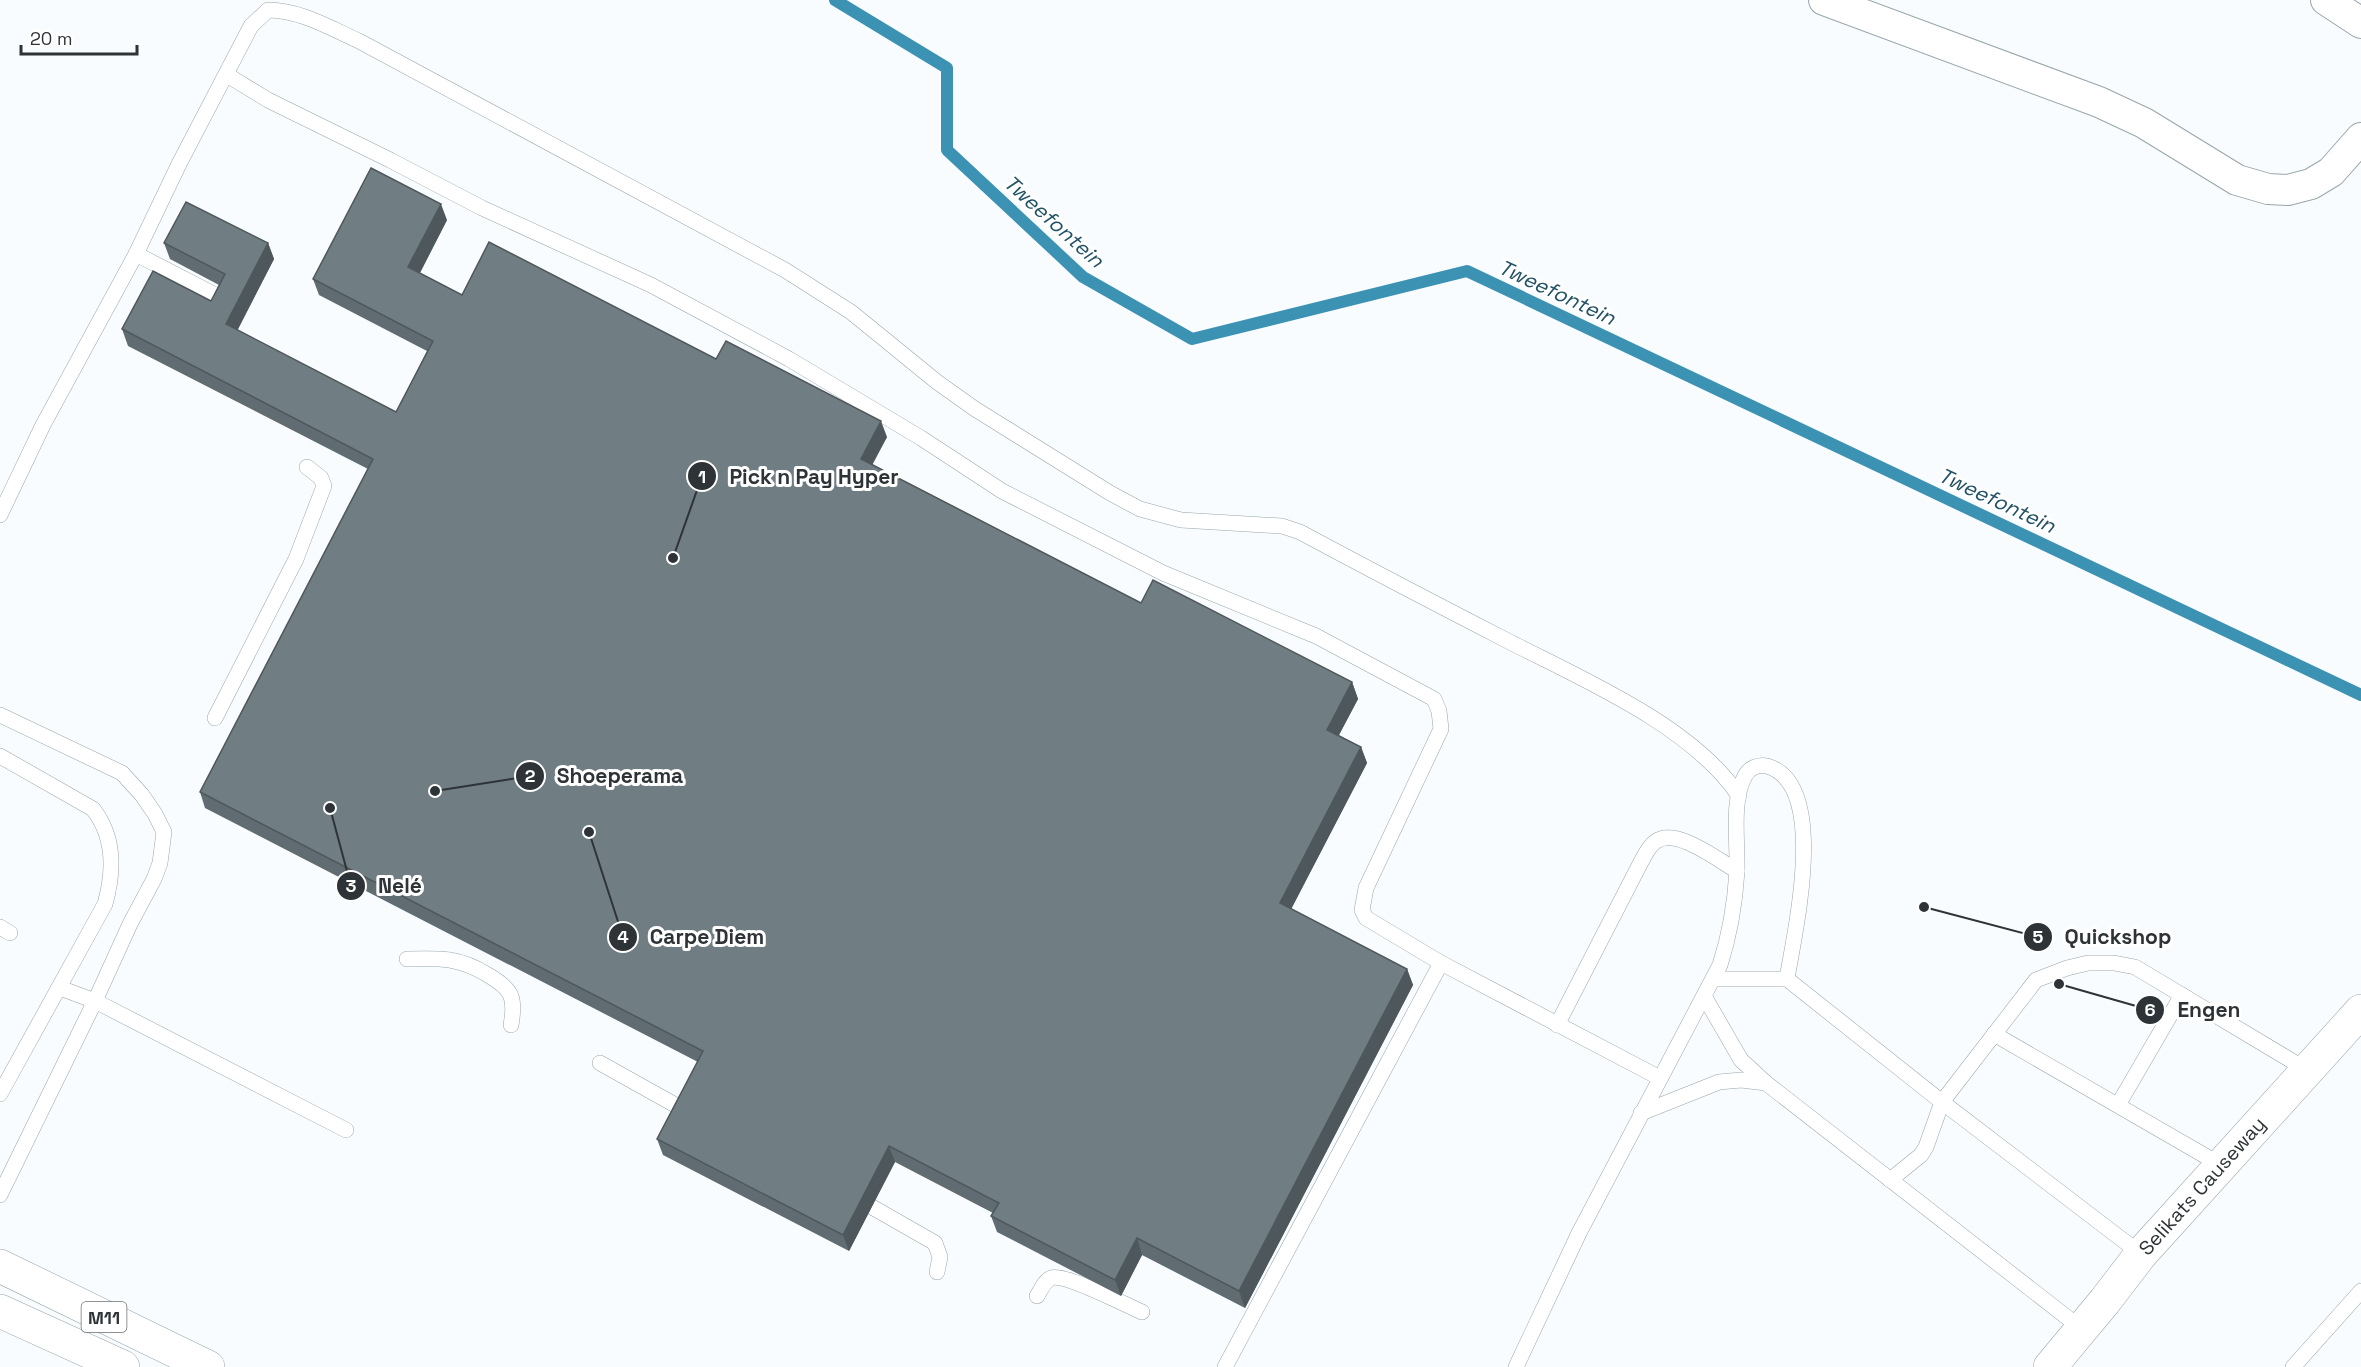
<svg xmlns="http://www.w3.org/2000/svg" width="2361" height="1367" viewBox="0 0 2361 1367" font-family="'Space Grotesk',sans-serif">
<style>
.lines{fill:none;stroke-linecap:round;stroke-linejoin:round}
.stream{stroke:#3c92b3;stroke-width:12}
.lane-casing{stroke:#98a6ac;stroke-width:16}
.street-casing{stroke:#98a6ac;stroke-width:32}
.secondary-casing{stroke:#98a6ac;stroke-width:34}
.primary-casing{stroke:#98a6ac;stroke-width:34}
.lane{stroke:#fff;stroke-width:15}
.street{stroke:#fff;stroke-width:30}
.secondary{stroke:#fff;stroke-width:33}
.primary{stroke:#fff;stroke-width:33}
.wall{fill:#606c71}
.shaded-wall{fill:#4e585c}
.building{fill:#707d83;stroke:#4e585c;stroke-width:1.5}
.labels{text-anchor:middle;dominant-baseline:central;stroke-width:6;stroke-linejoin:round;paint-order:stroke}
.shield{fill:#fff;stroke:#6c7072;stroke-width:1.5}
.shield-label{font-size:18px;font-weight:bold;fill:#2d3336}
.street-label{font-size:20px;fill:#2d3336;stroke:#fff}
.water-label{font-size:21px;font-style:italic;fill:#215265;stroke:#fff}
.leader{fill:none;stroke:#2d3336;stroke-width:2}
.callout-dot{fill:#2d3336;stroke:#fff;stroke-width:2}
.mark-label{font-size:18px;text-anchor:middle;font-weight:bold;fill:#fff}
.callout-label{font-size:21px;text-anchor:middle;font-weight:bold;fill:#2d3336;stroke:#fff;stroke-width:6;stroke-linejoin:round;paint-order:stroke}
</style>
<rect width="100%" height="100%" fill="#f9fcfe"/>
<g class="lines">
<path class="stream" d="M835,0L947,68V150L1083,277L1192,339L1467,271L2361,695"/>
<defs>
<g id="lane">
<path d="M227,75L268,100L390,160L482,208L651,285L789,359L921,438L1002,491L1163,573L1316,636L1434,699L1439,711L1441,729L1366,888L1362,910L1366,918L1441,963L1660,1078"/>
<path d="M136,254L221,298"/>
<path d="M0,515L43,425L136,254L179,164L251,26L268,10C300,10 330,28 359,41L785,270L851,312L937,382L975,409L1110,493L1140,509L1181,520L1282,526L1300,532C1369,569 1438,605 1506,640C1580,678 1693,726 1739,796"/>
<path d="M0,715L122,773L142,795L155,814L164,832L160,863L154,879L130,924L95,1001L0,1195"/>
<path d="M215,718L296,559L324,486L321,478L307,467"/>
<path d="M0,756L93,809C115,837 114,872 105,904L0,1094"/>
<path d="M0,927L10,933"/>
<path d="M407,959C440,958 459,957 488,975C512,989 516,997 511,1025"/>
<path d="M1714,979H1787L1942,1102L2141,1254"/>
<path d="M60,988L95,1001L346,1130"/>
<path d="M1704,996L1741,1060L1766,1083L2082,1329"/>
<path d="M1557,1025L1641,862C1645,855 1649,846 1655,842C1675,826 1718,860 1737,871"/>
<path d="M1994,1034L2221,1165"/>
<path d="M600,1063L686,1111"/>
<path d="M2118,1105L2182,995"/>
<path d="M1641,1113L1719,1082L1741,1080L1766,1083"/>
<path d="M1890,1180L1921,1155L1926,1147L1942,1102L2036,980L2067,968L2088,963H2114L2135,967L2307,1070"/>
<path d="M872,1207L935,1243L940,1257L937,1272"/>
<path d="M1037,1296C1041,1290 1044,1281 1051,1278C1065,1273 1125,1305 1142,1312"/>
<path d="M1225,1367L1441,963"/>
<path d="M1516,1367L1579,1233L1720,965C1730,934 1735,903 1737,871C1738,844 1731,800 1745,776C1749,768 1758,764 1767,766C1830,784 1794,934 1787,979"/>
<path d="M2293,1367L2361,1291"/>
</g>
<g id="street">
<path d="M1824,0L2099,102L2144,123L2237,180L2268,189L2288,190L2311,184L2331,172L2361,138"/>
<path d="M2326,0L2361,23"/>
</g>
<path id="secondary" d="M2050,1367L2105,1301L2141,1254L2361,1011"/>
<g id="primary">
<path d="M0,1266L208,1367"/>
<path d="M0,1311L123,1367"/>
</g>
</defs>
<use href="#lane" class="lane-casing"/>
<use href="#street" class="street-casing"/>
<use href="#secondary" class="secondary-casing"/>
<use href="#primary" class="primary-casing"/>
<use href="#lane" class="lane"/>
<use href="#street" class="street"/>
<use href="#secondary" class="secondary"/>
<use href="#primary" class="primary"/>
</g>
<path class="wall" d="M447,220L420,273L462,295L716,359L887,437L872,464L1141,603L1352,682L1358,699L1339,735L1361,747L1367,763L1291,909L1407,969L1413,985L1245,1308L1142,1255L1121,1296L997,1232L991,1216L993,1213L895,1162L849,1251L663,1155L657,1139L698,1062L205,808L200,792L368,469L128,346L122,329L211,301L219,285L170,259L164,243H268L274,259L237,330L396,412L427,351L319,295L313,279Z"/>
<g class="shaded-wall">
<path d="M441,204L447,220L414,284L408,267Z"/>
<path d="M268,243L274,259L232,341L226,324Z"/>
<path d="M881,421L887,437L867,475L861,459Z"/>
<path d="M1352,682L1358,699L1333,746L1327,730Z"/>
<path d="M1361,747L1367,763L1286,919L1280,903Z"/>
<path d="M1407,969L1413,985L1245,1308L1239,1291Z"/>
<path d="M889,1146L895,1162L849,1251L843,1235Z"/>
<path d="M1137,1238L1142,1255L1121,1296L1115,1280Z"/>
</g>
<path class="building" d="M371,168L441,204L408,267L462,295L489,242L716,359L726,341L881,421L861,459L1141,603L1153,580L1352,682L1327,730L1361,747L1280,903L1407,969L1239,1291L1137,1238L1115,1280L991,1216L999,1203L889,1146L843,1235L657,1139L703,1051L200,792L373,459L122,329L153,271L211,301L225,274L164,243L186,202L268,243L226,324L396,412L433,341L313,279Z"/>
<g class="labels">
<rect class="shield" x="81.5" y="1302" width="45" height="30" rx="4.5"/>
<g class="shield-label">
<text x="104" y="1317">M11</text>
</g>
<g class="street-label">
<text transform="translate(2202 1186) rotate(-48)">Selikats Causeway</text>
</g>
<g class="water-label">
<text transform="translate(1054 221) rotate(42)">Tweefontein</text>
<text transform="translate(1557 292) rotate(25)">Tweefontein</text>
<text transform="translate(1997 500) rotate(25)">Tweefontein</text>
</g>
</g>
<path class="leader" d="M673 558L702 476M435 791L530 776M330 808L351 886M589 832L623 937M1924 907L2038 937M2059 984L2150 1010"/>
<g class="callout-dot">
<circle cx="673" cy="558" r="6"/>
<circle cx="435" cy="791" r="6"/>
<circle cx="330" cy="808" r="6"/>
<circle cx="589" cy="832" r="6"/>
<circle cx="1924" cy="907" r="6"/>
<circle cx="2059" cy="984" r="6"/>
<circle cx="702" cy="476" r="15"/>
<circle cx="530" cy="776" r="15"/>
<circle cx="351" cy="886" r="15"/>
<circle cx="623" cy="937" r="15"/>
<circle cx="2038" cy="937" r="15"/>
<circle cx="2150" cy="1010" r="15"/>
</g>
<g class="mark-label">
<text x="702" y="483">1</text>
<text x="530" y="782">2</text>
<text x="351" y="892">3</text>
<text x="623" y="943">4</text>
<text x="2038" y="943">5</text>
<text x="2150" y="1016">6</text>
</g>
<g class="callout-label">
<text x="814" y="484">Pick n Pay Hyper</text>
<text x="620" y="783">Shoeperama</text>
<text x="400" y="893">Nelé</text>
<text x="707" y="944">Carpe Diem</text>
<text x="2118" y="944">Quickshop</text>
<text x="2209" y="1017">Engen</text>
</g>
<path d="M21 45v9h116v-9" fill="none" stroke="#2d3336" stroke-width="3"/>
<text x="30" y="45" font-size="18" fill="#2d3336" stroke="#ffffff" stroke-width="4.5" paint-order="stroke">20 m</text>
</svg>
